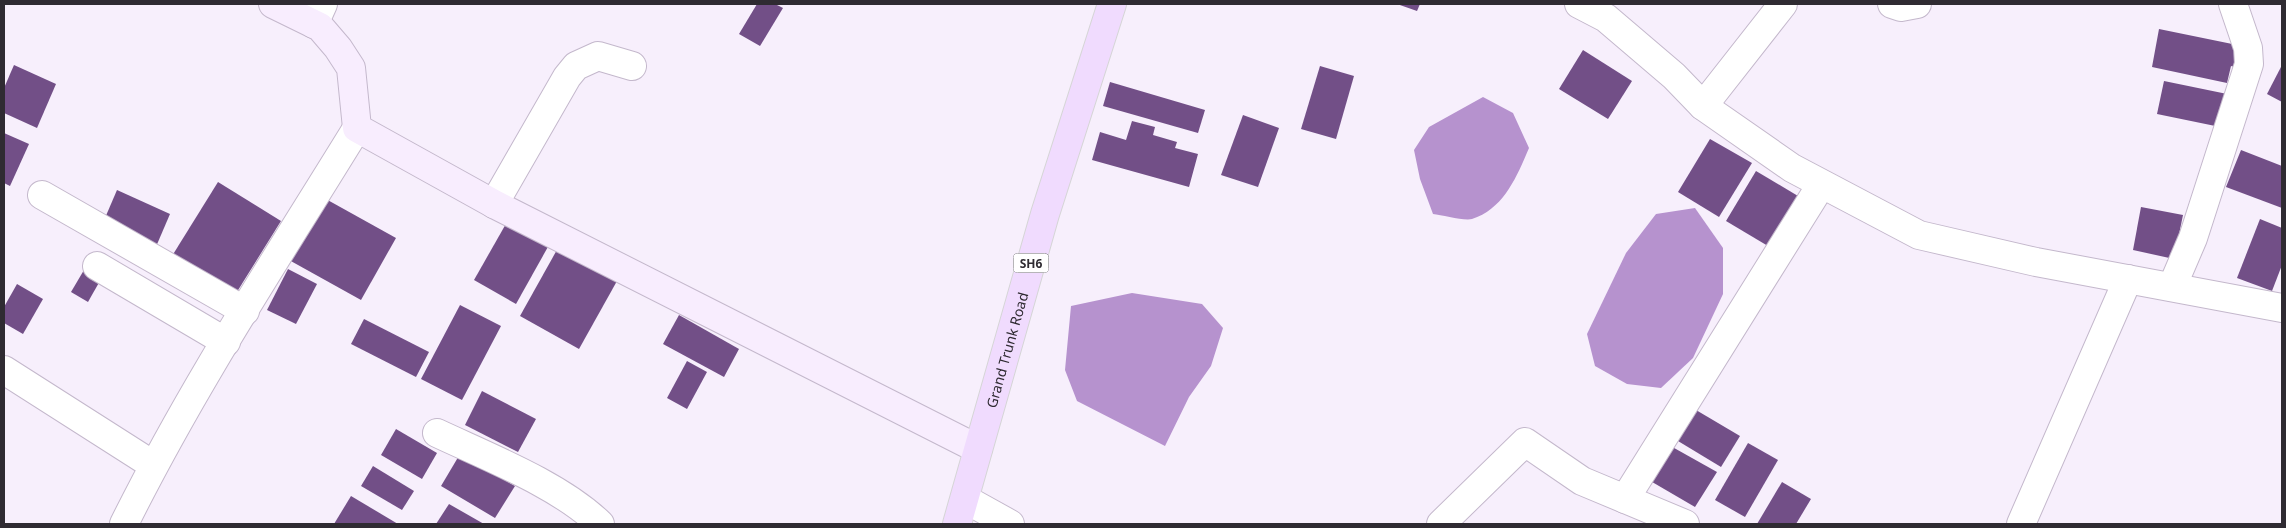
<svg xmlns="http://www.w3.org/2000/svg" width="2286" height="528" viewBox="0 0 2286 528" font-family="'Noto Sans',sans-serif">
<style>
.water{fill:#b692ce}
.building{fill:#724f87}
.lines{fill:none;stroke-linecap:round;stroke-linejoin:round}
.street-casing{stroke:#c4b8cc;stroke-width:30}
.secondary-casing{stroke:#c4b8cc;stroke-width:30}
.primary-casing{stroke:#d5d5d6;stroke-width:30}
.street{stroke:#fff;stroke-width:28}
.secondary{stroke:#f8edfe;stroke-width:28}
.primary{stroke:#f0dbfe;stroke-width:28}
.labels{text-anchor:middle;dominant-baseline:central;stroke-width:5;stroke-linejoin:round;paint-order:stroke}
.shield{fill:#fff;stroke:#6d6b70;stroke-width:1}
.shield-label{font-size:12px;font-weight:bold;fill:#2f2b32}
.street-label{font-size:14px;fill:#2f2b32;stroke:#fff}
</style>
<rect width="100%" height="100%" fill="#f7effc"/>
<g class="water">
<path d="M1483,97L1513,113L1529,148C1517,176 1504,209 1472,219C1464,221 1442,215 1433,214L1420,179L1414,150L1429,127Z"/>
<path d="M1695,208L1723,248V294L1693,358L1661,388L1627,384L1595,366L1587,334L1626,253L1656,214Z"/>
<path d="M1132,293L1202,304L1223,328L1211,366L1189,397L1165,446L1077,401L1065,370L1071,306Z"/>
</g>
<g class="building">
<path d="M757,4H775L783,8L760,46L739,34Z"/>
<path d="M1397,4H1420L1417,11Z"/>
<path d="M2159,29L2242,46L2238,68L2231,66L2227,83L2152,67Z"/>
<path d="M1583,50L1632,81L1608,119L1559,89Z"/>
<path d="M14,65L56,84L37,128L4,113V88Z"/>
<path d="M2282,65V102L2267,94Z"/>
<path d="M1320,66L1354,76L1336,139L1301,129Z"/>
<path d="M2164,81L2232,95L2225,128L2157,114Z"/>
<path d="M1110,82L1205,110L1198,133L1103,106Z"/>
<path d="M1243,115L1279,128L1258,187L1221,175Z"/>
<path d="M1132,121L1155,127L1153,135L1177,142L1175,148L1198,154L1189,187L1092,160L1100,132L1126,140Z"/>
<path d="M4,133L29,144L10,186L4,183Z"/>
<path d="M1710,139L1752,163L1719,217L1678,192Z"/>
<path d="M2241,150L2282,166V208L2226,187Z"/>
<path d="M1756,171L1803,199L1773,249L1726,221Z"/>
<path d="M218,182L281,221L235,295L172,256Z"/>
<path d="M117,190L170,214L155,249L102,225Z"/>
<path d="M324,198L396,238L361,300L289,260Z"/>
<path d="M2141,207L2183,215L2174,259L2133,250Z"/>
<path d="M2260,219L2282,228V265L2272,291L2237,278Z"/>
<path d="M507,222L549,245L516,304L474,280Z"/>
<path d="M558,248L617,281L579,349L520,316Z"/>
<path d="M288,269L317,284L296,324L267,310Z"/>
<path d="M84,270L101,279L88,302L71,292Z"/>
<path d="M17,284L43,299L23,334L4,323V307Z"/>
<path d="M460,305L501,326L462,400L421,379Z"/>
<path d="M679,315L739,349L724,377L663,344Z"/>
<path d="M364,319L429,352L416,377L351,344Z"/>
<path d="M687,361L707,372L687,409L667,398Z"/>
<path d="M482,391L536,419L518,452L465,425Z"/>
<path d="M1696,410L1740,436L1721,467L1678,441Z"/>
<path d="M396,429L437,453L422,479L381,455Z"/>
<path d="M1748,443L1778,460L1745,517L1715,500Z"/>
<path d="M1667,444L1717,472L1695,507L1647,479Z"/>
<path d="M460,454L515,486L495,518L441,486Z"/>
<path d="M373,466L414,491L402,510L361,486Z"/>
<path d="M1782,482L1811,499L1796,524H1757Z"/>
<path d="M351,496L398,524H334Z"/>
<path d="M449,504L484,524H436Z"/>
</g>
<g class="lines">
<defs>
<g id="street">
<path d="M1579,4L1606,18L1674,76L1703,106L1792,168L1919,235L2036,262L2282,308"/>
<path d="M1892,4L1901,7L1917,4"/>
<path d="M314,24L323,4"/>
<path d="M1703,106L1783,4"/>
<path d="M42,195L245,311"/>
<path d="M494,204L567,77L576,66L598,56L632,66"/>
<path d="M97,266L226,342"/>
<path d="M2172,287L2193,238L2249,64L2248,48L2233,4"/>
<path d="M4,370L153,465"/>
<path d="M437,433C488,457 560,485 600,524"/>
<path d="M965,499L1010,524"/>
<path d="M1625,499L1821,185"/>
<path d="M124,524C192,387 277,258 357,128"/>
<path d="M1441,524L1525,442L1582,481L1685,524"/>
<path d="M2021,524L2128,279"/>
</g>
<path id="secondary" d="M273,4L320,27L338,48L351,68L357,128L494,204L978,449"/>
<g id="primary">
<path id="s1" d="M957,524L1045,214L1112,4"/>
</g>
</defs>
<use href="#street" class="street-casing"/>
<use href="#secondary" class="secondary-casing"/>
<use href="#primary" class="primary-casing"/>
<use href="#street" class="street"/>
<use href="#secondary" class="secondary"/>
<use href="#primary" class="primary"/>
</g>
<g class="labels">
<rect class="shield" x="1013.5" y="253.5" width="35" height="19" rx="4"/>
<g class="shield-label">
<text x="1031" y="263">SH6</text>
</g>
<g class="street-label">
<text stroke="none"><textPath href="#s1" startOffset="181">Grand Trunk Road</textPath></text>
</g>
</g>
<rect width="2286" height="528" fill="none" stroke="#2f2b32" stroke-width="10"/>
</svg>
